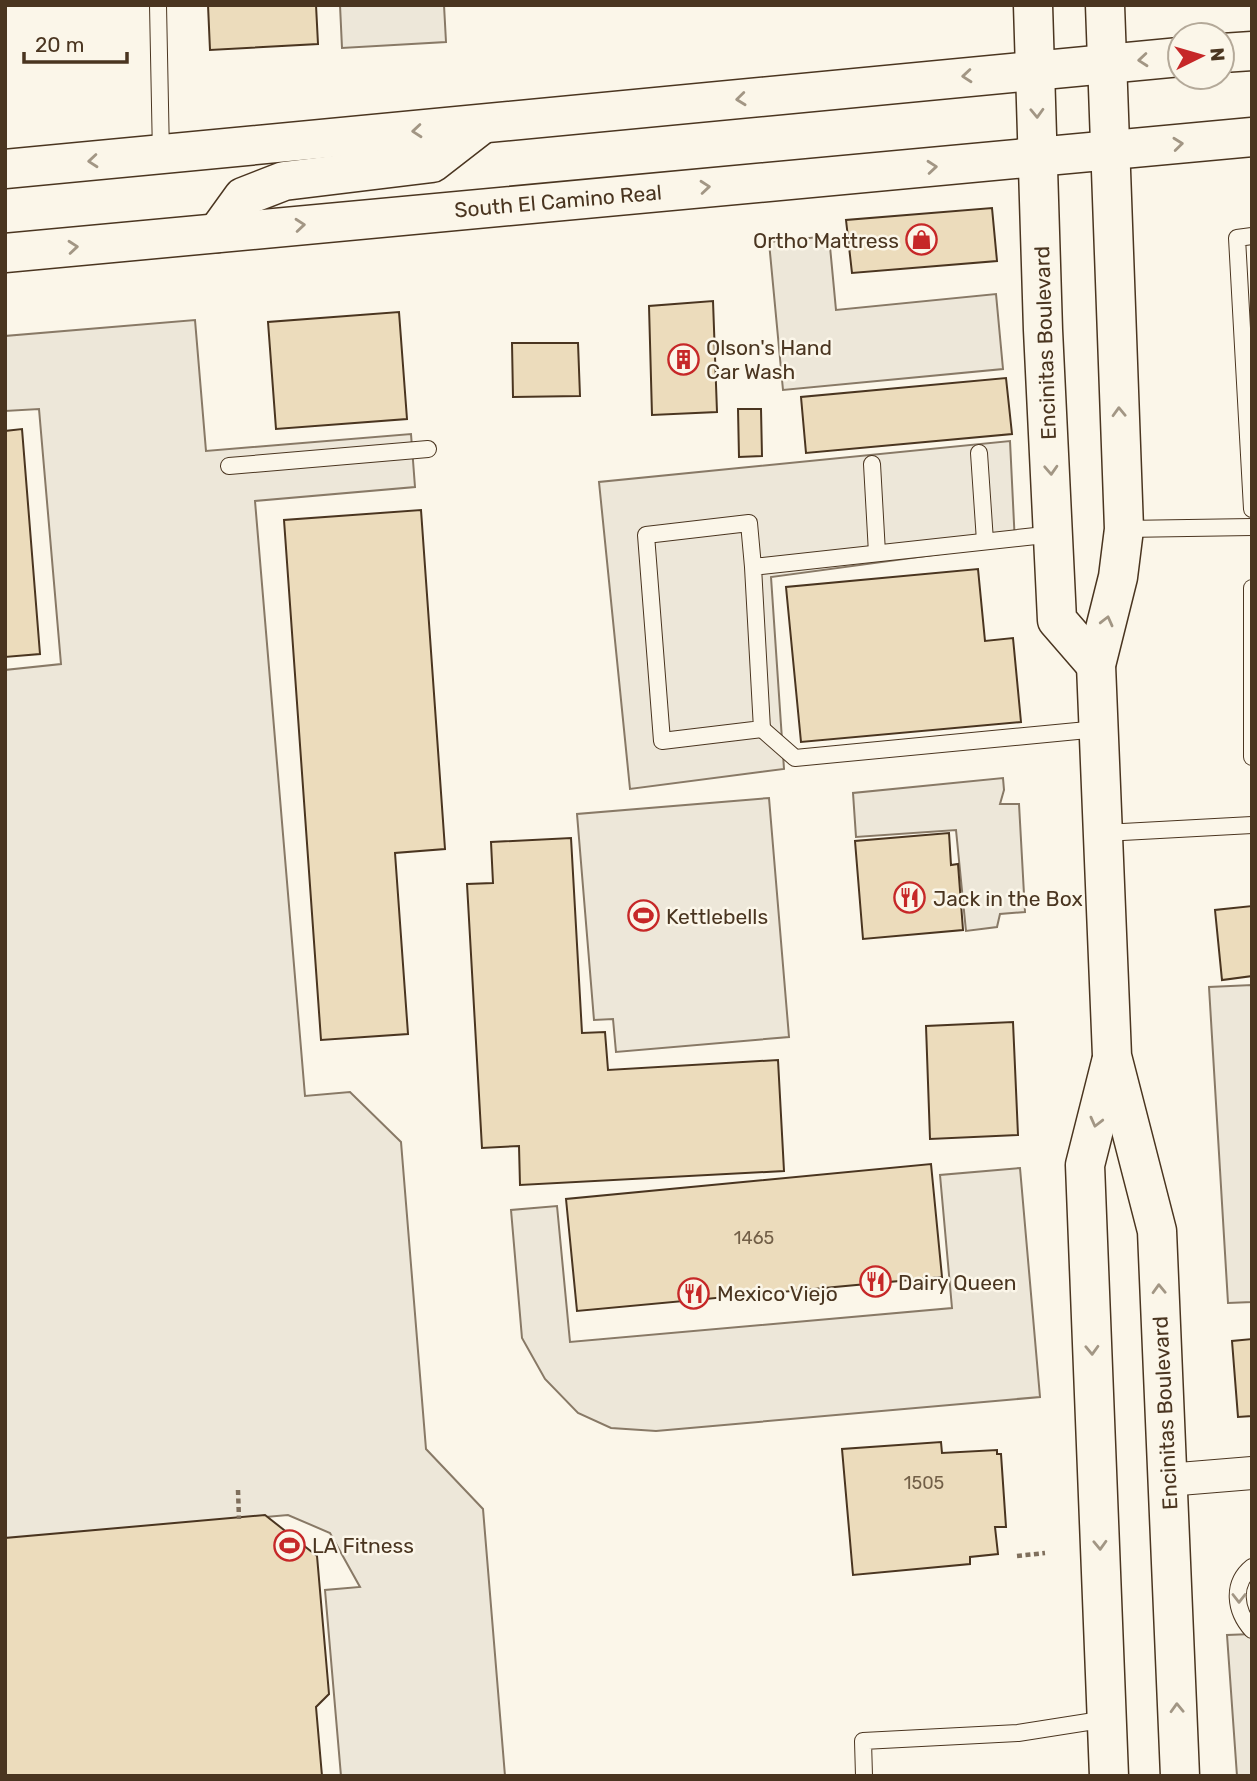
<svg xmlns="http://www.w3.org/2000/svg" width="1257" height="1781" viewBox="0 0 1257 1781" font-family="Rubik,sans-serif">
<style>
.parking{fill:#ede7d9;stroke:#887966;stroke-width:2}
.building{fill:#ecdcbc;stroke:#4a3520;stroke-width:2}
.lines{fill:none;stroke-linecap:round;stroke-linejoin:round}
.lane-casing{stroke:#4a3520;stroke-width:18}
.street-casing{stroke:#4a3520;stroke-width:34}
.primary-casing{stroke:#4a3520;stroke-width:41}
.path{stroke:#7f6f5c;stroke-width:4.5;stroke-dasharray:5 3.5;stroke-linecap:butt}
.lane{stroke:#fbf6e9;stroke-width:16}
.street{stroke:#fbf6e9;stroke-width:32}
.primary{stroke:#fbf6e9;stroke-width:38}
.oneway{stroke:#a29684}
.labels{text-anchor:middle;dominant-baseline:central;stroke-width:5;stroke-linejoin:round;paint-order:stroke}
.number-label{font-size:18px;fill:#725f47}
.street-label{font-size:21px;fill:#4a3520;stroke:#fbf6e9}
.poi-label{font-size:21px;fill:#4a3520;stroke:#fbf6e9;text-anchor:start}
</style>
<rect width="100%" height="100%" fill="#fbf6e9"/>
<g class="parking">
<path d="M340,5H444L446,42L342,48Z"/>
<path d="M829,236L836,310L996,294L1003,369L783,390L769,242Z"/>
<path d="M195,320L206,451L411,434L415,487L255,501L305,1096L350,1092L401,1142L426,1449L483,1509L505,1776H341L325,1590L360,1587L330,1533L288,1515L5,1539V670L61,664L39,409L5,411V336Z"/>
<path d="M1010,441L1015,544L771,577L784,769L630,789L599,482Z"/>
<path d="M1003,778L1004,790L1000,804H1019L1025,912L1000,914L997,927L966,931L956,830L856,837L853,793Z"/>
<path d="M769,798L789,1037L616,1052L613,1019L594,1020L577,814Z"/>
<path d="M1252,985V1302L1228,1303L1209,987Z"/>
<path d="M1020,1168L1040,1397L656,1431L611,1428L578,1413L545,1379L522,1338L511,1210L557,1206L570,1342L952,1308L940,1175Z"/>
<path d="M1252,1634V1776H1237L1227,1635Z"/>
</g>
<g class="building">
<path d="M208,5H316L318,44L210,50Z"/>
<path d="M992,208L997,261L852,273L846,220Z"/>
<path d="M713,301L717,412L652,415L649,306Z"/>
<path d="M399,312L407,419L276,429L268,322Z"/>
<path d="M512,343H578L580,396L513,397Z"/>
<path d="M1006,378L1012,434L806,453L801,397Z"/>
<path d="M738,409H761L762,456L739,457Z"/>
<path d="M22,429L40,654L5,657V431Z"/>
<path d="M421,510L445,849L395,853L408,1034L321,1040L284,520Z"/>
<path d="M978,569L985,641L1013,638L1021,722L801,742L786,587Z"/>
<path d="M949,833L951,865L958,864L963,930L863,939L855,841Z"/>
<path d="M571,838L582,1033L605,1032L608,1070L778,1060L784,1171L520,1185L519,1146L482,1148L467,884L493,883L491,842Z"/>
<path d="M1252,906V976L1222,980L1215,910Z"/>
<path d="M1013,1022L1018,1135L930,1139L926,1026Z"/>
<path d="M931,1164L942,1277L577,1311L566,1199Z"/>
<path d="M1252,1339V1416L1238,1417L1232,1341Z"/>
<path d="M941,1442L942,1453L997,1450V1454H1001L1006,1527H995L998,1554L970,1557V1564L853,1575L842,1449Z"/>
<path d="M265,1515L317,1556L329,1694L316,1707L322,1776H5V1538Z"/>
</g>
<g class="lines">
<defs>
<g id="lane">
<path d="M158,5L161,155"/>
<path d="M1252,236L1237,238L1252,509"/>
<path d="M979,453L985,541"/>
<path d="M872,464L877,553"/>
<path d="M229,466L428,449"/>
<path d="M1124,529L1252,527"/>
<path d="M753,567L749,523L646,535L662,741L762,729L753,567L1054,534"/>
<path d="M1252,588V757"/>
<path d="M762,729L795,758L1098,729"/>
<path d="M1104,833L1252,825"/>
<path d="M1252,1567C1231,1584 1235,1611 1252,1630"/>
<path d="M864,1776L863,1741L1018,1733L1107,1719"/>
</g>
<path id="street" d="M1167,1480L1252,1473"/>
<g id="primary">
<path d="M1033,5L1043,330L1057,620L1096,665"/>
<path d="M1105,5L1124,529L1118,577L1096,665L1112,1056L1157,1231L1180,1776"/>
<path d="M1222,53L1252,51"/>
<path d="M5,169L1180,57"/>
<path d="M217,233L243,197L284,181L432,163L481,125"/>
<path d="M5,253L1252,137"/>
<path d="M1109,1776L1085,1165L1111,1062"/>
</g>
</defs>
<use href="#lane" class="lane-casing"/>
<use href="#street" class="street-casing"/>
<use href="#primary" class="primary-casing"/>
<g class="path">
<path d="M238,1490L239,1519"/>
<path d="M1017,1556L1045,1553"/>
</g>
<use href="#lane" class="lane"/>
<use href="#street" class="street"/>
<use href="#primary" class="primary"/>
</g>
<defs><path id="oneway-chevron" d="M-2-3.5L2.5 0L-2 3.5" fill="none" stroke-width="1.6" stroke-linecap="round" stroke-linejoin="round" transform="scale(1.75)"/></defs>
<g class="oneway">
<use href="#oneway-chevron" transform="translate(1143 60) rotate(175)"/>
<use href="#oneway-chevron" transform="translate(967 76) rotate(175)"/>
<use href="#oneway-chevron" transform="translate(741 99) rotate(174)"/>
<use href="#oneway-chevron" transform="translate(1037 113) rotate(88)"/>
<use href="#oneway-chevron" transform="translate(417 131) rotate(175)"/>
<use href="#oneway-chevron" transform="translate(1178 144) rotate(-6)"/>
<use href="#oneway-chevron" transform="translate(93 161) rotate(175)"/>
<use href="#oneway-chevron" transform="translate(932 167) rotate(-5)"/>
<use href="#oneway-chevron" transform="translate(705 187) rotate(-5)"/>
<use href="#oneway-chevron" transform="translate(300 225) rotate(-5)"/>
<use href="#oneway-chevron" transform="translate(73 247) rotate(-5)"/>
<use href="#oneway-chevron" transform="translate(1119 412) rotate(-92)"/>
<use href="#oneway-chevron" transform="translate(1051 470) rotate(87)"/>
<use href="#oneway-chevron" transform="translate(1107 621) rotate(-76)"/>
<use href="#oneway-chevron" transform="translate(1096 1122) rotate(104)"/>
<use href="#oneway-chevron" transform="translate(1159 1289) rotate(-92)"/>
<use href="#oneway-chevron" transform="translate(1092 1350) rotate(88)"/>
<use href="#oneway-chevron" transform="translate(1100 1545) rotate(88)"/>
<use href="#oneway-chevron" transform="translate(1239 1598) rotate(90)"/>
<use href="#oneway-chevron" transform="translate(1177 1708) rotate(-92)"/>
</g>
<defs>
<symbol id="shop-ring" viewBox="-11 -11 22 22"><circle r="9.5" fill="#fbf6e9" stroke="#c62828" stroke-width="1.5"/><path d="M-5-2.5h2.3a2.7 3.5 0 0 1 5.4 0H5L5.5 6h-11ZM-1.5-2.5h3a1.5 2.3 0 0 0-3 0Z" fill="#c62828"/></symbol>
<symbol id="building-ring" viewBox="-11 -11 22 22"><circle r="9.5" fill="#fbf6e9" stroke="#c62828" stroke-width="1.5"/><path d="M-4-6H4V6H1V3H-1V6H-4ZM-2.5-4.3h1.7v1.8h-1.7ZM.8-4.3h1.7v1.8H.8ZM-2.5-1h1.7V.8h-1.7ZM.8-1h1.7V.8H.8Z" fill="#c62828"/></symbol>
<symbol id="restaurant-ring" viewBox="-11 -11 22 22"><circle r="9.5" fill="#fbf6e9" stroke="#c62828" stroke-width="1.5"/><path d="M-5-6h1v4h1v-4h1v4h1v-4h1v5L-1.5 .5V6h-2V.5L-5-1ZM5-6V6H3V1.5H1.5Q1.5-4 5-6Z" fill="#c62828"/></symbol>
<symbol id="stadium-ring" viewBox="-11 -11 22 22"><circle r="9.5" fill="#fbf6e9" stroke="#c62828" stroke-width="1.5"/><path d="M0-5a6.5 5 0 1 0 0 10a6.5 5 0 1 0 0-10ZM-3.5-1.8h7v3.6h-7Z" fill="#c62828"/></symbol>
</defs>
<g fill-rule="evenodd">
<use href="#shop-ring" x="904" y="222" width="35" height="35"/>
<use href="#building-ring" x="666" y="342" width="35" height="35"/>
<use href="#restaurant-ring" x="892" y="880" width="35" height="35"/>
<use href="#stadium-ring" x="626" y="898" width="35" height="35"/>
<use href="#restaurant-ring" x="858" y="1264" width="35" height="35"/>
<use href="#restaurant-ring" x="676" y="1276" width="35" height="35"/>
<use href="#stadium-ring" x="272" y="1528" width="35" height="35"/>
</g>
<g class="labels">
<g class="number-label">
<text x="754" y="1238">1465</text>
<text x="924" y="1483">1505</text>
</g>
<g class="street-label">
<text transform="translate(558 201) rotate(-5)">South El Camino Real</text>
<text transform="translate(1045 343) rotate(-92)">Encinitas Boulevard</text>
<text transform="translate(1165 1413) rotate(-93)">Encinitas Boulevard</text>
</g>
<g class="poi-label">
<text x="899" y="240" text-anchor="end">Ortho Mattress</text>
<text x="706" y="347">Olson's Hand<tspan x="706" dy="24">Car Wash</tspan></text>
<text x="933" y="898">Jack in the Box</text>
<text x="666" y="916">Kettlebells</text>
<text x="898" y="1282">Dairy Queen</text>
<text x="717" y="1293">Mexico Viejo</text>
<text x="312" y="1545">LA Fitness</text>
</g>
</g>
<rect width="1257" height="1781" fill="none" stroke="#4a3520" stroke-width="14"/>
<g transform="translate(1201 56) rotate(85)"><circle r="33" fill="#fbf6e9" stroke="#b4a999" stroke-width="2"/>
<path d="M0-5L12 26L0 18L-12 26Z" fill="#c62828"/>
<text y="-10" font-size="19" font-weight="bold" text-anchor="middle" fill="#4a3520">N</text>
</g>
<path d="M24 52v10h103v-10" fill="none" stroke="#4a3520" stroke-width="3.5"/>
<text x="35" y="52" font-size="21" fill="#4a3520" stroke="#fbf6e9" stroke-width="5" paint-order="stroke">20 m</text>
</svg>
